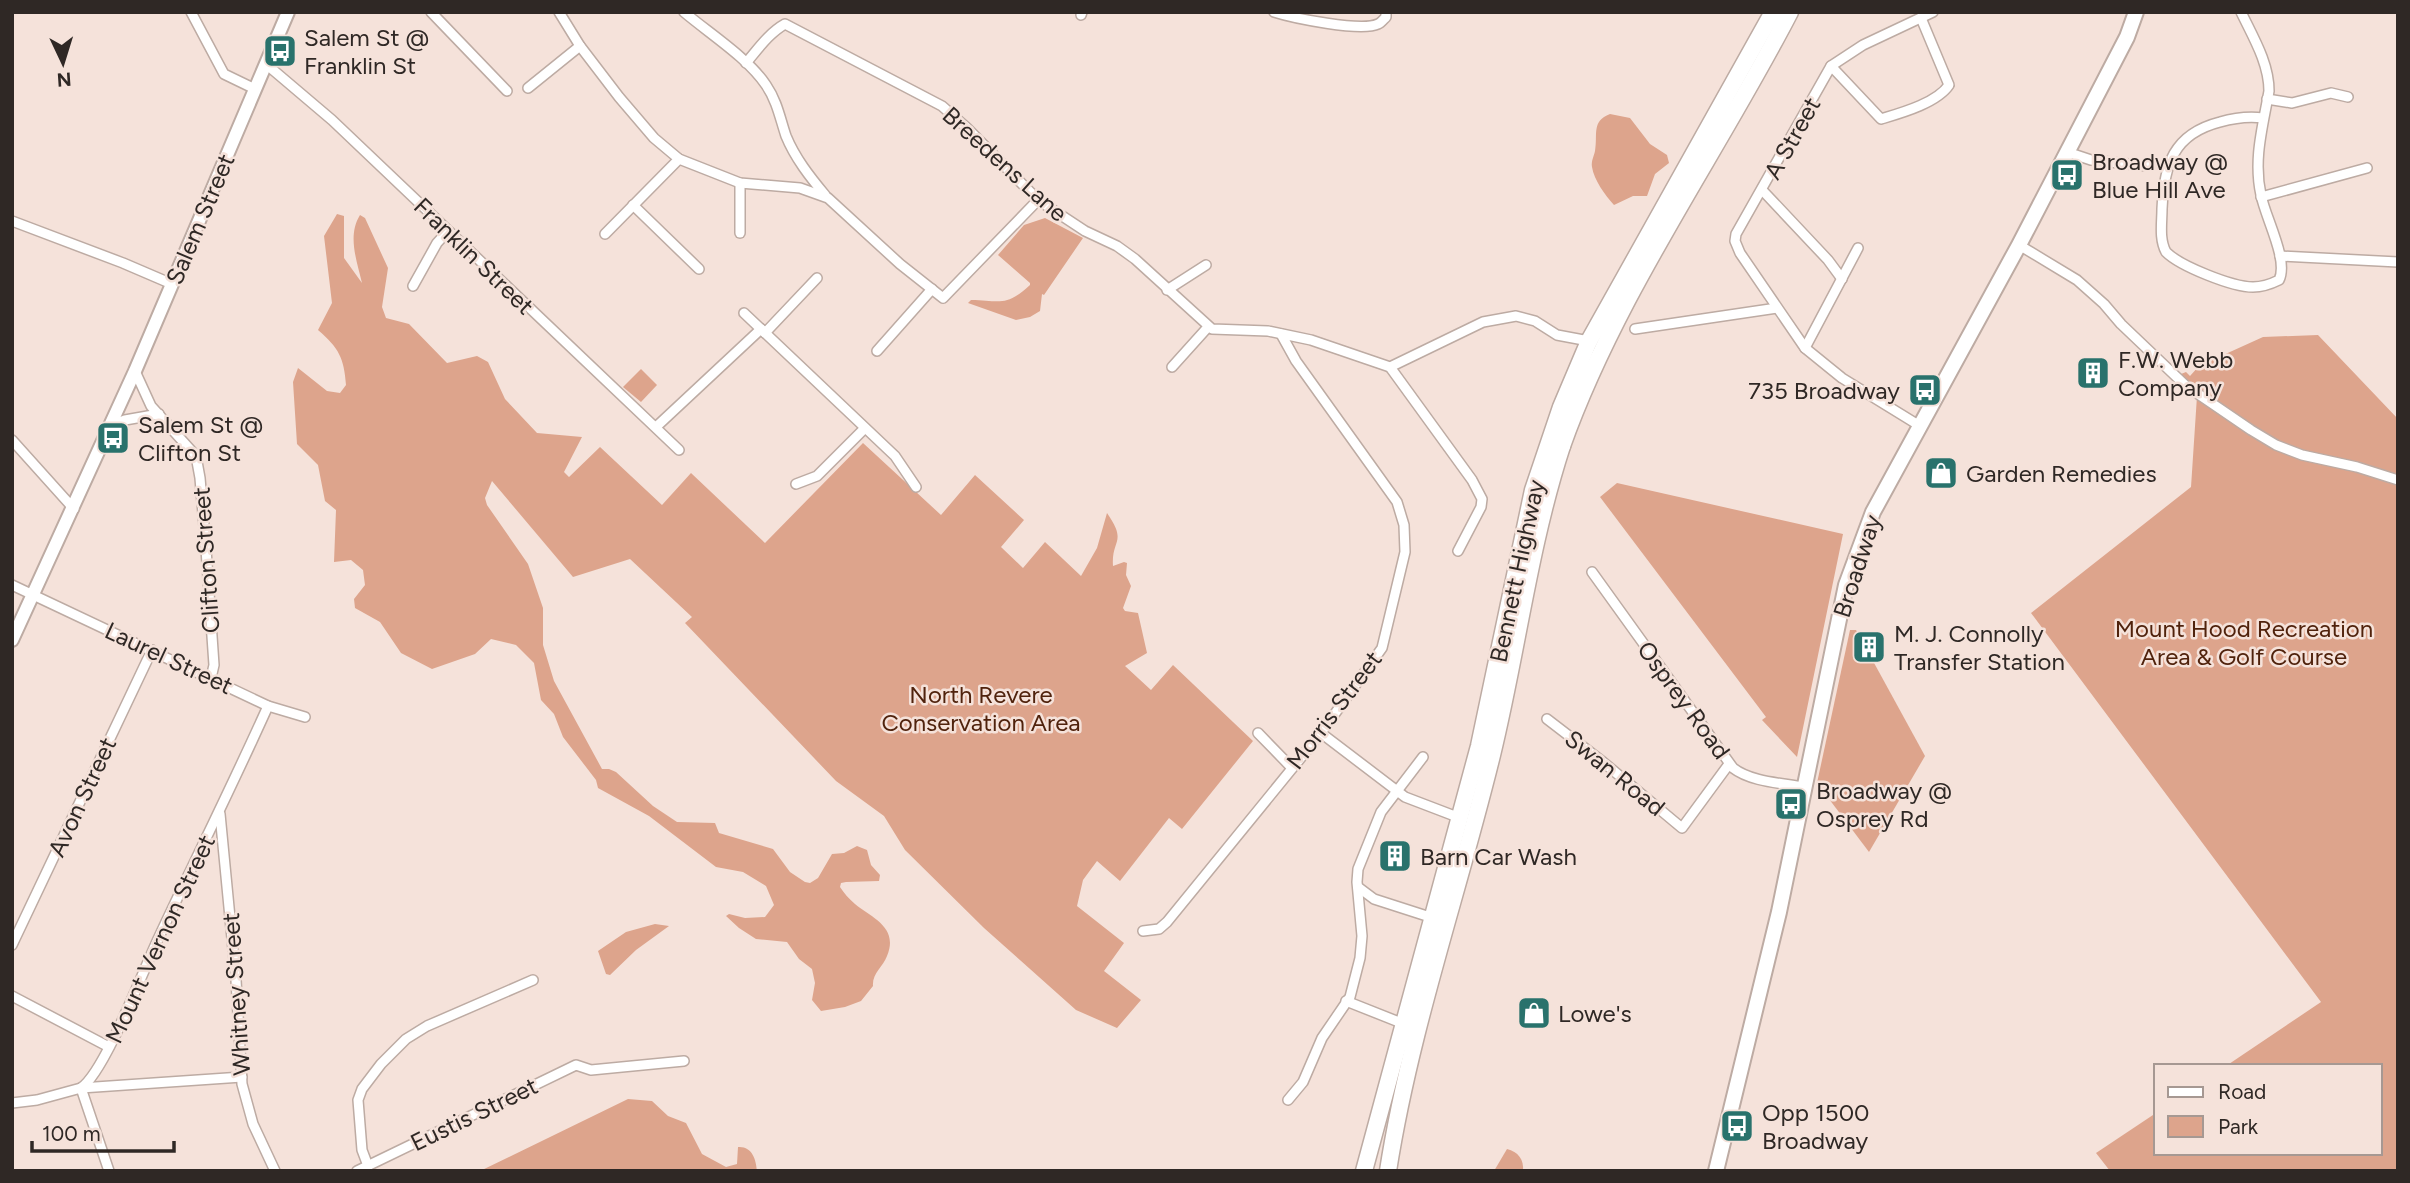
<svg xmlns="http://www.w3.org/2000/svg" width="2410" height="1183" viewBox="0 0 2410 1183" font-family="Figtree,sans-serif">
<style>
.green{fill:#dda48c}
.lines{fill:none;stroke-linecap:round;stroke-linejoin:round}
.minor-casing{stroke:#bdaba3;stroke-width:12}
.secondary-casing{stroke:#bdaba3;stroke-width:16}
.primary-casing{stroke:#bdaba3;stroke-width:18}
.trunk-casing{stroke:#bdaba3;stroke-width:19}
.motorway-casing{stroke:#bdaba3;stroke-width:19}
.minor{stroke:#fff;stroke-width:9}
.secondary{stroke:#fff;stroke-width:12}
.primary{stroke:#fff;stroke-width:14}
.trunk{stroke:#fff;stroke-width:16}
.motorway{stroke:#fff;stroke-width:16}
.labels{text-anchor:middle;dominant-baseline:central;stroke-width:5;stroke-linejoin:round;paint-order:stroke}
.poi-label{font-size:24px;fill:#2f2825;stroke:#f5e2da;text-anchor:start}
.street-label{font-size:24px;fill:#2f2825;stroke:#f5e2da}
.park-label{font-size:24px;fill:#50220c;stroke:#f5e2da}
</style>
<rect width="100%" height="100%" fill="#f5e2da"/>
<g class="green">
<path d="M1610,114L1630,118L1650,144L1667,155L1669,163L1655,174L1647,196H1633L1614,205C1605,195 1594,180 1592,167C1591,161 1594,156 1595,151C1598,135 1591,121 1610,114Z"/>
<path d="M337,214L344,216V258L362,283C357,261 347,236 360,215L365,218L388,268L382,307L386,318L409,324L447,363L477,356L488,362L505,399L537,433L582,437L564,472L569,477L600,447L662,505L691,473L765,543L863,443L941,515L975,475L1024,520L1001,547L1023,568L1045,542L1081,576L1097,548L1107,513C1128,543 1111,539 1113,566L1124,562L1127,563L1126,575L1131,586L1123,608L1125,611L1138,613L1147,653L1125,666L1151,690L1173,665L1253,741L1182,829L1169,818L1120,881L1097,861L1083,880L1077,906L1124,943L1104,971L1141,1000L1117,1028L1076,1010L984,928L905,850L884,816L836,781L685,623L692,617L630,559L573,577L492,481L485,498L487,505L528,564L543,608V645L554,681L602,769H609L616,772L653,806L677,822L715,823L719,833L773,849L790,872L805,882L810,883L818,878L832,854L844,853L857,846L867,850L871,865L880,875L879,881L846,882L841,883L840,887C844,893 849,899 855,904C872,918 899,927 887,956C883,967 872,973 873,986L861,1001L845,1007L821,1011L812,1000L815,983L812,969L799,959L787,942L756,939L739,928L726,916L729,914L745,918L765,917L774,905L766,886L743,872L716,867L649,816L598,788L596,780L563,737L554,714L541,700L534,663L516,645L491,639L475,654L432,669L401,653L380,622L355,608L354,599L365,585L363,570L351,560L334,562L336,510L325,501L318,465L297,444L293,382L298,368L327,391L340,393L346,385C344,358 339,348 318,330L332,303L324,236Z"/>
<path d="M1045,218L1083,238L1044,295L1042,294L1040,311L1030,317L1016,320L968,303L971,300C999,300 1005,308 1030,285V283L998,255L1024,225Z"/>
<path d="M2318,335L2398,419V1171H2110L2096,1153L2156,1113V1153H2380V1066H2226L2321,1002L2031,613L2191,487L2197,396L2181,374L2186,372L2190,376L2199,366L2263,337Z"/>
<path d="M641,369L657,385L641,402L623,387Z"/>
<path d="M1617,483L1843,534L1797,757L1762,720L1766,717L1600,497Z"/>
<path d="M1850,630H1856L1925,756L1869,852L1817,783Z"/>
<path d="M655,924L669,926L636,950L610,975L606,974L598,951L626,932Z"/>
<path d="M628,1099L652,1101L668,1116L686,1123L702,1154L726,1167L737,1164L738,1147C752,1146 756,1159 757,1171H480Z"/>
<path d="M1507,1149C1518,1152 1524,1159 1523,1171H1494Z"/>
</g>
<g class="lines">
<defs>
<g id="minor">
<path d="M191,12L224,74L255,89"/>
<path d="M431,12L507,91"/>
<path d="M559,12L580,46L619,97L654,138L679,159L740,183L800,188L828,198L900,264L943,298L1038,200"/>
<path d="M684,12C710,34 748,58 766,85C777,101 780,118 786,136C795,158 810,177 825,195"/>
<path d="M1274,12C1293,18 1361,32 1378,24C1381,23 1383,20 1386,17V12"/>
<path d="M2241,12C2253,37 2269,63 2269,91C2263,126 2253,159 2261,195C2265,217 2289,260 2279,280C2271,284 2263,287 2253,287C2232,287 2180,266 2166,252C2159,239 2162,223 2162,209C2164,165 2173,134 2220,122C2234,118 2248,116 2263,118"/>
<path d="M1081,15L1082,12"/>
<path d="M746,63C758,49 769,33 785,24L942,106L967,128L1038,200L1085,231L1117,246L1135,259L1212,329L1268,331L1311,340L1390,367L1483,322L1516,316L1535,321L1557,335L1589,341"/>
<path d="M266,64L332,120L679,450"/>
<path d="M1831,66L1881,119C1901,113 1937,103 1949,85L1921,18"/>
<path d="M528,88L580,46"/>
<path d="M2267,99L2292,103L2331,93L2348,97"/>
<path d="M2067,152L2091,160L2147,166"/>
<path d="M740,183V233"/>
<path d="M1763,191L1828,260L1842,279"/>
<path d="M2261,197L2367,168"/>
<path d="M633,205L699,269"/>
<path d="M12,221L123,263L172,284"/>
<path d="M605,234L679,159"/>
<path d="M2019,245L2077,280L2104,304L2121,324L2185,385L2251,430L2276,445L2302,455L2357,467L2398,480"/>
<path d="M2280,256L2398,262"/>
<path d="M413,286L437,243L448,231"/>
<path d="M1167,290L1206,265"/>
<path d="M744,313L895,456L916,487"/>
<path d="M1635,329L1777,308"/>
<path d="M765,333L817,278"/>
<path d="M1805,348L1858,248"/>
<path d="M877,351L932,289"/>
<path d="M1172,367L1208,327"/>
<path d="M1390,367L1472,480L1482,499L1481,507L1458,551"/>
<path d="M135,371L151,406L196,456L200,478L206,549L214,665L211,678"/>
<path d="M111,426L125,420L159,414"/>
<path d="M1920,426L1842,378L1805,348L1740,253L1735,241L1736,234L1831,66L1863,45L1933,12"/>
<path d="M656,427L761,329"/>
<path d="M12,440L74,509"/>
<path d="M796,484L817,476L864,429"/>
<path d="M1592,572L1733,768C1751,782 1782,783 1803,787"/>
<path d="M12,585L268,706L305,717"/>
<path d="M1547,719L1603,762L1682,828L1729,764"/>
<path d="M1258,733L1292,768"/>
<path d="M1321,733L1405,797L1460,818"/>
<path d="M220,814L236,980L242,1084L253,1124L275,1171"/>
<path d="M1358,887L1374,899L1433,918"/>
<path d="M1143,931L1159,929L1167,922L1321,733L1382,648L1405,552L1404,525L1397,502L1296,361L1281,334"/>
<path d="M12,945L152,650"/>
<path d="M12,996L109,1047"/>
<path d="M1346,1001L1404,1024"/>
<path d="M1288,1100L1303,1082L1322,1038L1350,997L1360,958L1362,936L1357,882L1358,869L1381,812L1423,757"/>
<path d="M12,1103L37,1100L81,1088L242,1077"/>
<path d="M368,1166L362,1150L358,1100L362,1089L381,1064L406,1039L427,1026L533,980"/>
<path d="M109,1171L81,1088C105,1072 144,968 159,937C195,860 233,784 268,706"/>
<path d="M357,1171L576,1065L591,1070L684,1061"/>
</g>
<path id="secondary" d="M12,640L135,371L288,12"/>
<path id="primary" d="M1716,1171L1779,912L1846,585L1873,512L2019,245L2127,37L2136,12"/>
<g id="trunk">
<path d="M1364,1171L1479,746L1533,490L1561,407L1589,341"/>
<path d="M1388,1171C1410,1030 1458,894 1492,755C1517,653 1529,547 1562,446"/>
</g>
<g id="motorway">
<path d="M1589,341L1773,12"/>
<path d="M1562,446C1617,292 1715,157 1790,12"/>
</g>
</defs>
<use href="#minor" class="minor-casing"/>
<use href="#secondary" class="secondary-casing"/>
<use href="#primary" class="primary-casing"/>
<use href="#trunk" class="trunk-casing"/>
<use href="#motorway" class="motorway-casing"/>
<use href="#minor" class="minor"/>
<use href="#secondary" class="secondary"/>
<use href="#primary" class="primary"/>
<use href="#trunk" class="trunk"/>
<use href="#motorway" class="motorway"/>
</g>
<defs>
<symbol id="bus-square" viewBox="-11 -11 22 22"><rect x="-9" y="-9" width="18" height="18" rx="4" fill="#29726c" stroke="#f5e2da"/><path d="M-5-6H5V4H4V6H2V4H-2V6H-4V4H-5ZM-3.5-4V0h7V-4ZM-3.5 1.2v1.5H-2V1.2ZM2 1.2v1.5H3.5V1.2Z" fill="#fff"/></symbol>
<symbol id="building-square" viewBox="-11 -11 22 22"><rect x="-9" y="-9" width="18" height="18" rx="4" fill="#29726c" stroke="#f5e2da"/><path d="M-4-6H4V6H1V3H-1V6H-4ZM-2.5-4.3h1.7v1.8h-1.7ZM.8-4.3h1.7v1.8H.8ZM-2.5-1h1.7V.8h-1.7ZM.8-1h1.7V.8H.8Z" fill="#fff"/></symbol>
<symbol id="shop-square" viewBox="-11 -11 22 22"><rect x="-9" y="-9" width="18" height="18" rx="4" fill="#29726c" stroke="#f5e2da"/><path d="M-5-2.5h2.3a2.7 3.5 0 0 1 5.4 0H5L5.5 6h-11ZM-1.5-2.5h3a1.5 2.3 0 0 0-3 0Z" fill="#fff"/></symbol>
</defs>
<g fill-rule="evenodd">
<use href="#bus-square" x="261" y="32" width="38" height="38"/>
<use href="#bus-square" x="2048" y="156" width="38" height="38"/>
<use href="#building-square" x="2074" y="354" width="38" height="38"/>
<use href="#bus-square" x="1906" y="371" width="38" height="38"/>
<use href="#bus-square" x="94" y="419" width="38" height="38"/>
<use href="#shop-square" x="1922" y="454" width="38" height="38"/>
<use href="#building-square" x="1850" y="628" width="38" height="38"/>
<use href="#bus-square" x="1772" y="785" width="38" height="38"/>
<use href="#building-square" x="1376" y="837" width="38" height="38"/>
<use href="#shop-square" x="1515" y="994" width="38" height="38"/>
<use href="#bus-square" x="1718" y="1107" width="38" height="38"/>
</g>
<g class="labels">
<g class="poi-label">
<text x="304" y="37">Salem St @<tspan x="304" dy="28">Franklin St</tspan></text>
<text x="2092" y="161">Broadway @<tspan x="2092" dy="28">Blue Hill Ave</tspan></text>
<text x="2118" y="359">F.W. Webb<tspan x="2118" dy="28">Company</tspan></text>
<text x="1900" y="390" text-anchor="end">735 Broadway</text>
<text x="138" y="424">Salem St @<tspan x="138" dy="28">Clifton St</tspan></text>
<text x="1966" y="473">Garden Remedies</text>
<text x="1894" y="633">M. J. Connolly<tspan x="1894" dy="28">Transfer Station</tspan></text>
<text x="1816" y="790">Broadway @<tspan x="1816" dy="28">Osprey Rd</tspan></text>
<text x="1420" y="856">Barn Car Wash</text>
<text x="1558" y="1013">Lowe's</text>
<text x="1762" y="1112">Opp 1500<tspan x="1762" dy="28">Broadway</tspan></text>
</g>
<g class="street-label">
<text transform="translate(1792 138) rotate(-61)">A Street</text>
<text transform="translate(1005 164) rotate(42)">Breedens Lane</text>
<text transform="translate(200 219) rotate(-67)">Salem Street</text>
<text transform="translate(474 256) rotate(44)">Franklin Street</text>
<text transform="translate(206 560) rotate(-94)">Clifton Street</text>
<text transform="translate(1857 566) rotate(-72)">Broadway</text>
<text transform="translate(1517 571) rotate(-78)">Bennett Highway</text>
<text transform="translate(169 658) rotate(25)">Laurel Street</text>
<text transform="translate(1684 700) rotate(54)">Osprey Road</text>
<text transform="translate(1334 710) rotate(-53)">Morris Street</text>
<text transform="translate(1615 773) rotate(39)">Swan Road</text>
<text transform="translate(82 797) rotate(-65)">Avon Street</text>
<text transform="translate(160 939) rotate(-65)">Mount Vernon Street</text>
<text transform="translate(236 994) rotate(-94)">Whitney Street</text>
<text transform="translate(474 1114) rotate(-26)">Eustis Street</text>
</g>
<g class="park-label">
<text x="2244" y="628">Mount Hood Recreation<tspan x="2244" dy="28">Area &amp; Golf Course</tspan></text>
<text x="981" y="694">North Revere<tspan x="981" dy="28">Conservation Area</tspan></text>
</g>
</g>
<rect width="2410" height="1183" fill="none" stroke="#2f2825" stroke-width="28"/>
<rect x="2154" y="1064" width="228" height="91" fill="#f5e2da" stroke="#a69892" stroke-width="2"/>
<rect x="2168" y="1087" width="35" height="10" fill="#ffffff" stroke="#a69892" stroke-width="2"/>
<text x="2218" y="1099" font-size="21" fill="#2f2825">Road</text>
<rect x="2168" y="1116" width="35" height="21" fill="#dda48c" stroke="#a69892" stroke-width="2"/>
<text x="2218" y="1134" font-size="21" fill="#2f2825">Park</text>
<g transform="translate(63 63) rotate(176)" stroke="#f5e2da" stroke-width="5" paint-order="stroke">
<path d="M0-5L12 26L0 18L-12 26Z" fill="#2f2825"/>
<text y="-10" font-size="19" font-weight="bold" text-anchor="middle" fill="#2f2825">N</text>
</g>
<path d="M32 1141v10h142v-10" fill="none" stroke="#2f2825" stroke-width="3.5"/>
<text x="42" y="1141" font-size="21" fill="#2f2825" stroke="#f5e2da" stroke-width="5" paint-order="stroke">100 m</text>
</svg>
